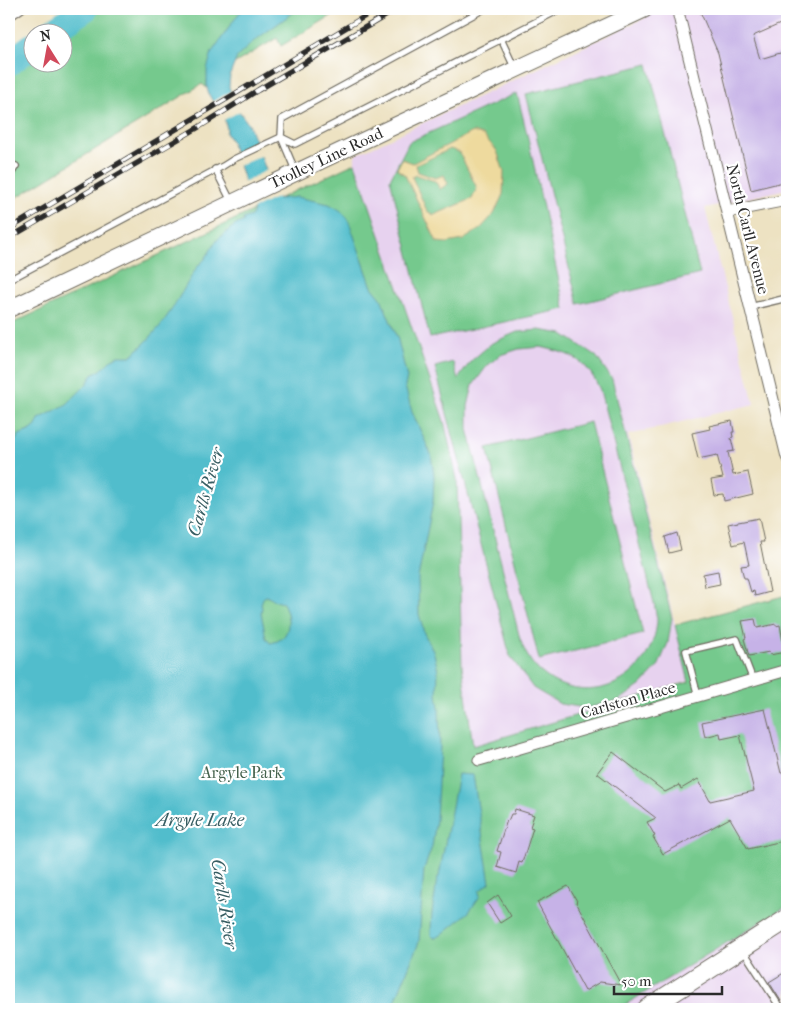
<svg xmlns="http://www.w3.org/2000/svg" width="796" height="1018" viewBox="0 0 796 1018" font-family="'IM FELL French Canon',serif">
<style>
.built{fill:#e7d2ef}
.green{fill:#75c98d;stroke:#507a5c;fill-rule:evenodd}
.sand{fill:#eeda9e;stroke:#8c8264;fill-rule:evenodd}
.water{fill:#51bdcc;stroke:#3e747c;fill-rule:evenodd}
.pier{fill:#ede2c2}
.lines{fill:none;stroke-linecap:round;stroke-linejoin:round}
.river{stroke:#51bdcc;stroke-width:26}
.building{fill:#c6b2e7}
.lane-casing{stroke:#6f6b60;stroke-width:8}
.street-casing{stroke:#6f6b60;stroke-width:13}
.secondary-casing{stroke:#6f6b60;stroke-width:18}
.primary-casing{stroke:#6f6b60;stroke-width:21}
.lane{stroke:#fff;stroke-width:5.5}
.street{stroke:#fff;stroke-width:11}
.secondary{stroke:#fff;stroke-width:16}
.primary{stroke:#fff;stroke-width:19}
.rail-casing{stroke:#2b2b2b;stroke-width:5.5}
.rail{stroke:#fff;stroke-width:4;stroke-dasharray:11;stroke-linecap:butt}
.labels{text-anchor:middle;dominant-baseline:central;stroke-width:4.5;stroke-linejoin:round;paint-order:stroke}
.street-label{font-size:16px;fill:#2b2b2b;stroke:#fff}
.park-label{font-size:16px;fill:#45624d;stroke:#fff}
.water-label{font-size:18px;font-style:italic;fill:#385e63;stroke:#fff}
</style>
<rect width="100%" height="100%" fill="#fff"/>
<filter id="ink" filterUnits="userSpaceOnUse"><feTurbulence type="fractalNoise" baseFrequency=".02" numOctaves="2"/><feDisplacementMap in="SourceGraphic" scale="10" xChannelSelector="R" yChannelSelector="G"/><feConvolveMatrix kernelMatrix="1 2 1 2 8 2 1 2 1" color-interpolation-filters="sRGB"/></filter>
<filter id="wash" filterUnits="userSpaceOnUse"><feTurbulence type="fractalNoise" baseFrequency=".0096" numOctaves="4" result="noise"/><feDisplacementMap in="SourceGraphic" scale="20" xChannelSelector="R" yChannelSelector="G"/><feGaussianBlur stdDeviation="1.12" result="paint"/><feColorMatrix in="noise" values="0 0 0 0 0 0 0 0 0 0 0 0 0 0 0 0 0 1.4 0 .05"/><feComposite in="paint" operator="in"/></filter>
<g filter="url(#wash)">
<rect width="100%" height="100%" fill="#ede2c2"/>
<g class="built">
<path d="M647,9H787V189L705,208L754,404L628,435L689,681L473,746L462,665L457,479L444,421L355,163V155L647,17Z"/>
<path d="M787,906V1009H618Z"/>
</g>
<g class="green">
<path d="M67,9H343L281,46L277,38L207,80V88L202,84L9,202V48ZM32,32H62V62H32Z"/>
<path d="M648,64L700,274L578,304L526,94Z"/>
<path d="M517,93L528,138L565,309L430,338L390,179L409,142Z"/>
<path d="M355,163L444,421L457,479L462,665L473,746L689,682L675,625L787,595V906L618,1009H9V325Z"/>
<path d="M539,330L563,334L596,356L612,379L672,618L668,643L658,667L641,685L620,700L586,708L560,704L533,688L510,656L435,367L453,362L458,379L471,361L492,343L517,332ZM541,347C553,350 568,353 579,361C589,368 595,379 600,390L654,603C655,608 656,614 657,619C657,630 653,642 648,652C628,691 577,702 543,674C531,665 525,652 520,639L468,429V406L473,385L487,366L500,355L519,349Z"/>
<path d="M590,422L643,634L539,660L487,448Z"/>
</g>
<path class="sand" d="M473,132L484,136L497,151L504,172L503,194L494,214L480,229L463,240L447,243L437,242L405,175L397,169L402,159L413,163ZM450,149L459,152L477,188L472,199L434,215L427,211L412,177L416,175L435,181L440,189L448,184L444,175L435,178L418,172L416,165Z"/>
<g class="water">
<path d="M246,9H298L254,41L237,57L230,75L229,87L239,111L249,125L266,170L278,199L297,197L329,204L340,210L348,219L372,287L381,298L398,340L407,378L405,386L412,412L431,454L434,476L433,502L418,578L419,614L424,633L434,653L438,671L437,694L439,708L440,747L436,820L432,847L424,869L419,942L392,1009H9V443L16,440L19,435L31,430L36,426L39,419L67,404L85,386L94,373L101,370L112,359L118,356H131L147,341L161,325L172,309L197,267L205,259L217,240L234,226L244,221L243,219L251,216L254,211L231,141L226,133L227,129L225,121L209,95L207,88V69L212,52L239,13ZM266,596L276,601L283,603C291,618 292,640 270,643L266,638L261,613L262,608L261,604L263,598Z"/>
<path d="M458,774L473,775L490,883L479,891L480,896L469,912L440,936L434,938L431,935C431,921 432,909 435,895C436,888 435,883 439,876Z"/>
</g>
<g class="pier">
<path d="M233,90L242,110L222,121L211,103Z"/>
<path d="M259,144L263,155L238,166L233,155Z"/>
<path d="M267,170L280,196L251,210L242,183Z"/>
</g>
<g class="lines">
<g class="river">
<path d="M51,32L85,9"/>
<path d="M9,63L32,46"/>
</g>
</g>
<g id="blocks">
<g class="building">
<path d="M699,9H787V21L753,36L760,59L787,51V181L751,190L718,53Z"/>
<path d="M732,421L734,432H732L733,437L731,438L734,451L728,452L733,475L748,472L753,494L724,501L723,494L714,495L711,480L723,478L717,455L698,459L692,433L710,429L709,426Z"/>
<path d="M759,518L764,542H760L770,592L755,596L754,591L751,592L747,578H744L741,566L749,565L744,542L733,545L728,524Z"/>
<path d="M677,533L681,550L669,553L665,537Z"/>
<path d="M718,571L720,584L705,587L703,574Z"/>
<path d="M755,619L757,628L776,624V626L780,625L785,652L770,655L769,652L749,656L744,639L746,638L742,621Z"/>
<path d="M765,709L781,773L787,772V840L748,849L730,818L663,854L653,837L655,836L647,822L656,818L597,773L613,752L665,792L679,785L681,789L698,779L710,801L754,791L740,735L721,739L720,733L705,737L702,722Z"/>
<path d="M515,809L534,815L530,827L533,828L522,863L519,862L516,873L497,867L501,852L497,851L507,820L508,821L511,814H514Z"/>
<path d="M568,886L577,901L576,902L621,985L600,982L585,991L537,902Z"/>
<path d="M498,895L511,916L500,923L487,903Z"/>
<path d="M787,971V1009H786L769,982Z"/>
</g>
</g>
</g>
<g filter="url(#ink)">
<use href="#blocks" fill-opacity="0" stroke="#6f6b60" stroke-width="1"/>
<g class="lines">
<defs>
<g id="lane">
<path d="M484,9L282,119L281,137L295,144L561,9"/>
<path d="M9,18L22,9"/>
<path d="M501,39L515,69"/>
<path d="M215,169L231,201"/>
<path d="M9,177L16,166"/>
<path d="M9,280L223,166L234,159L281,137L295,170"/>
<path d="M750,307L787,298"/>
<path d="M698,696L686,651L737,639L753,680"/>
<path d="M743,950L781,1009"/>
</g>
<g id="street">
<path d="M678,9L679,16L787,457"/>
<path d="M727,212L787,200"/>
<path d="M479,760L787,670"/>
</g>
<path id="secondary" d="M9,309L339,152L645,9"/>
<path id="primary" d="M647,1009L787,919"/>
</defs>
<use href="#lane" class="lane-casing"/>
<use href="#street" class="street-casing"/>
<use href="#secondary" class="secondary-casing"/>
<use href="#primary" class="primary-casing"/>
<use href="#lane" class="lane"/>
<use href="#street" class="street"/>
<use href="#secondary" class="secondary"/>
<use href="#primary" class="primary"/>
<defs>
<g id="rail">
<path d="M9,229L377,9"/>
<path d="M9,238L199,127L258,90L397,9"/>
</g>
</defs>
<use href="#rail" class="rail-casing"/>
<use href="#rail" class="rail"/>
</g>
</g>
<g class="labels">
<g class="street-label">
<text transform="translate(326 158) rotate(-25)">Trolley Line Road</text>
<text transform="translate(748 229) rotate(76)">North Carll Avenue</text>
<text transform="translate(628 700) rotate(-16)">Carlston Place</text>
</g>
<g class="park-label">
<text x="242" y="772">Argyle Park</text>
</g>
<g class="water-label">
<text transform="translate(206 492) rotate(-74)">Carlls River</text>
<text x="200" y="820">Argyle Lake</text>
<text transform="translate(224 904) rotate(81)">Carlls River</text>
</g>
</g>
<rect width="796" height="1018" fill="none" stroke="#fff" stroke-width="30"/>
<g transform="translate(48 48) rotate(349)"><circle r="24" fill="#ffffff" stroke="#aaaaaa"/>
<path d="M0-4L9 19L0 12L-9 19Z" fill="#d1495b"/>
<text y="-8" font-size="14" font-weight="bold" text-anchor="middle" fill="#2b2b2b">N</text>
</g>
<path d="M614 986v8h108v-8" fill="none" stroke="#2b2b2b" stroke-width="2.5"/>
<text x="621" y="986" font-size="15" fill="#2b2b2b" stroke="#ffffff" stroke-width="4" paint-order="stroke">50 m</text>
</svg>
